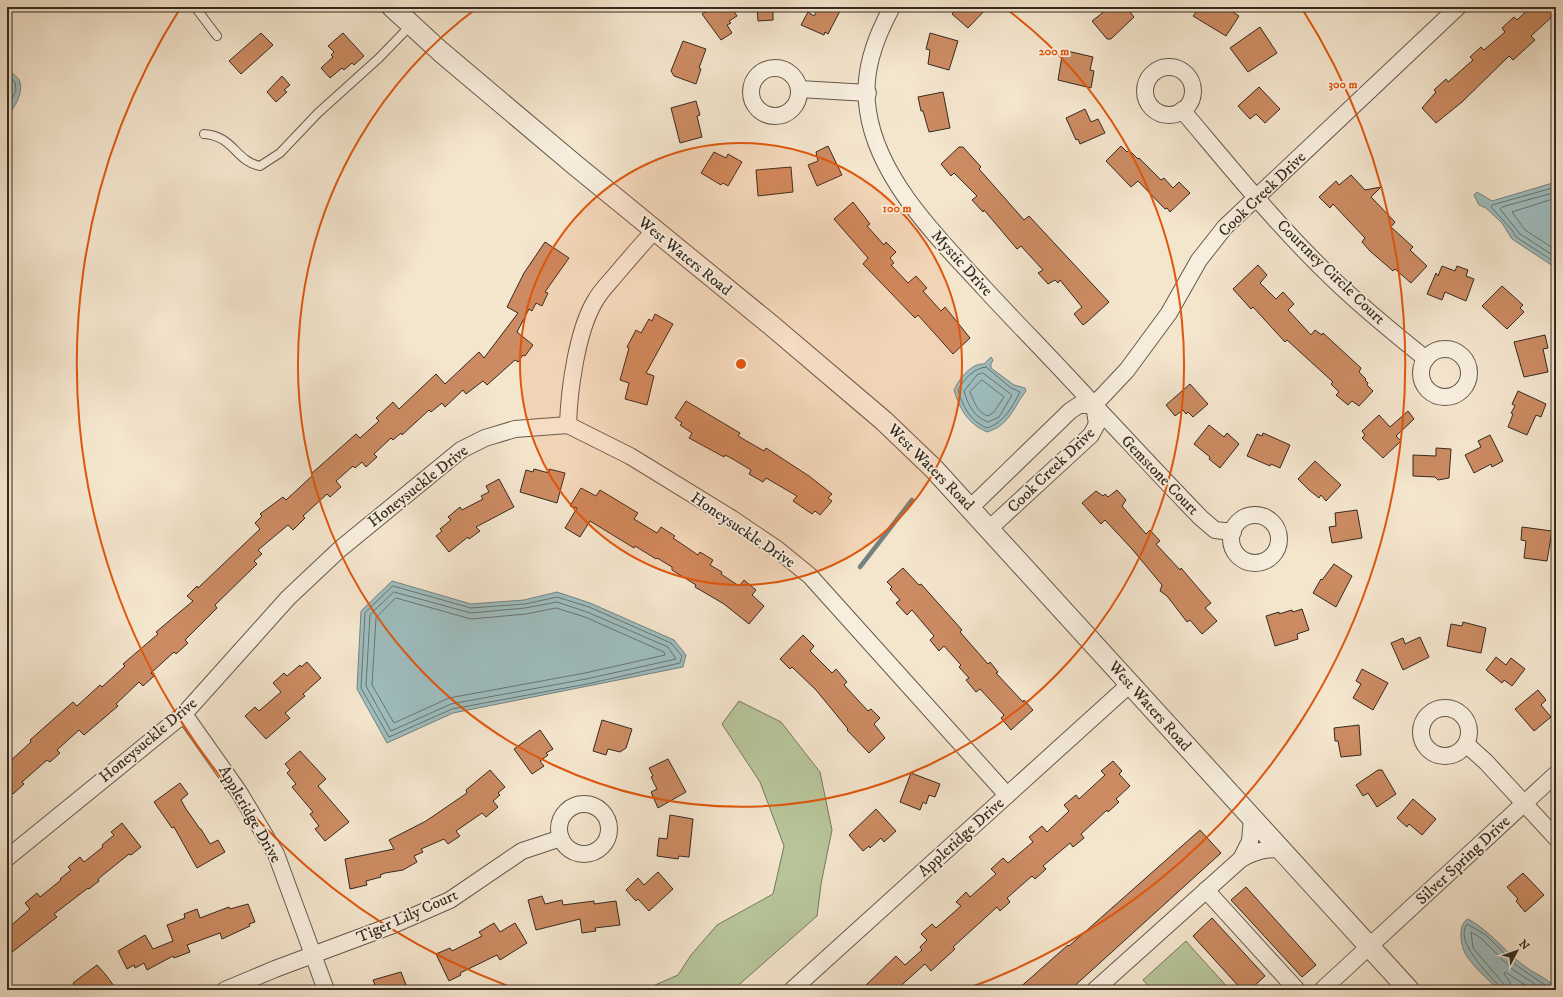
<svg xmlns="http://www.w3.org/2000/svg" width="1563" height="997" viewBox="0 0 1563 997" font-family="'IM FELL DW Pica',serif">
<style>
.green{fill:#b8c59b;stroke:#76785e}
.water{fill:#9ebdbf;stroke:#74827f}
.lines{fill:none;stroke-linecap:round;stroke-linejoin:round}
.shore{stroke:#6a7470;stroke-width:1}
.stream{stroke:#74827f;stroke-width:4.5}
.building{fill:#cc8b63;stroke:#352a20}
.service-casing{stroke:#65594b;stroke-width:10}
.minor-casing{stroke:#65594b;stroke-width:18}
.tertiary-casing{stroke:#65594b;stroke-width:22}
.service{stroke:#f8eede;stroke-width:8}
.minor{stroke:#f8eede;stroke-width:16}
.tertiary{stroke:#f8eede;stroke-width:20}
.ring{fill:none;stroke:#df570d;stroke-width:2}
.labels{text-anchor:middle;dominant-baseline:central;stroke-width:3.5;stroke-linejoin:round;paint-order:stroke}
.street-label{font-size:16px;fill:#352a20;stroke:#f8eede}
.centre{fill:#df570d;stroke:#f8eede;stroke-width:2}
.ring-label{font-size:12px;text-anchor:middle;font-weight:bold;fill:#df570d;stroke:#f8eede;stroke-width:3.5;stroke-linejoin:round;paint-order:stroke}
</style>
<rect width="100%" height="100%" fill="#f4e5cd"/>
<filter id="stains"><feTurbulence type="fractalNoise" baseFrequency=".005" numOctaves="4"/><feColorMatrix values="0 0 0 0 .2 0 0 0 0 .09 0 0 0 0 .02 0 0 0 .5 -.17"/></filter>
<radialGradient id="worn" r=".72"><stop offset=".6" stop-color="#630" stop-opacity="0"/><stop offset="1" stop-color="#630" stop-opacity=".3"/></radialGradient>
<g class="green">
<path d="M739,701L781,722L820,772L832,830L821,884L817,916L733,990H659L655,985L678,975L691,955L717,925L773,894L784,846L760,782L722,724Z"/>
<path d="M1186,941L1192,948L1230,990H1152L1143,980Z"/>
</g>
<g class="water">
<path d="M7,72H11C14,75 19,78 20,82C23,93 15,108 7,115Z"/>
<path d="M1556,182V268L1512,239L1502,223L1486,208L1479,205L1474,195L1477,192L1492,201Z"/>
<path d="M991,357L993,360L991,364V368L1014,385L1025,388L1026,391C1012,409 1010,425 987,432C967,423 960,409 954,390C959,379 971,363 984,364Z"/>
<path d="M392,581L471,604L524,600L557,592L590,603L674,640L686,655L683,667L453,713L387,743L357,689L361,611Z"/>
<path d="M1468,919C1492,932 1507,955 1530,970C1538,975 1552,981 1556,990H1498C1488,979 1471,965 1465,953C1460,943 1458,924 1468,919Z"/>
</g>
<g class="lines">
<g class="shore">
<path d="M7,76L15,82L16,91L7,109"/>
<path d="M1556,187L1492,205L1491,207L1512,230L1516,237L1556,263"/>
<path d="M1556,192L1502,207L1500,209L1520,234L1556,257"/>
<path d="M1556,198L1512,212L1525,230L1556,250"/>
<path d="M986,367L1011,388L1020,392C1012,407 1004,423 987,428C970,421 963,407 958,390C963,380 974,368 986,367Z"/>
<path d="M983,373L1012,395L999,417L988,422C974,417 968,405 964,391L977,375Z"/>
<path d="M982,380L1004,397L994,412L988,416C978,413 974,402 970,392Z"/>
<path d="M393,586L471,608L525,604L557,597L589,607L671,643L682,656L680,663L587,684L452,709L389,737L361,688L365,613Z"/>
<path d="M394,592L471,613L525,608L557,602L587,612L668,647L676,659L586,679L451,704L391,731L366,686L370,615Z"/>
<path d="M396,598L471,619L526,614L556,608L585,617L664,652L665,655L585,673L449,698L394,723L372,685L376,618Z"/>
<path d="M1500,990L1499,986C1488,973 1454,942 1467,924L1486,935L1516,965L1552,990"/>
<path d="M1505,990L1503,983L1473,948L1471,932L1482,939L1512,969L1544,990"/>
<path d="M1511,990L1510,982L1504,974L1505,972L1533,990"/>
</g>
<path class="stream" d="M860,567L912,500"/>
</g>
<g class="building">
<path d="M713,7H731L737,16L729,21L731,23L727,25L732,33L721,40L702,14Z"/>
<path d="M757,7H773V20L758,21Z"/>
<path d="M819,7H832L840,11L828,34L825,32L824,35L801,25L808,12L814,16Z"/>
<path d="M958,7H988L968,28L952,14Z"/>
<path d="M1110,7H1126L1134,17L1111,39H1107L1092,21Z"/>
<path d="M1200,7H1225L1239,16L1226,36L1193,16Z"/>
<path d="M1531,7H1556V13L1531,36L1535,40L1513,60L1509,56L1462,102L1436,123L1422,108L1436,92L1434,90L1446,79L1448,82L1473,60L1470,57L1481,47L1484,50L1505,32L1502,28L1514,17L1517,20Z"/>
<path d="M1260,27L1277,53L1248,72L1230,48Z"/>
<path d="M261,33L273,45L241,74L229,61Z"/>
<path d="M343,33L364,56L354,65L352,63L344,70L342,68L330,78L321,68L333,57L331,55L334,52L328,46Z"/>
<path d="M930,33L958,41L949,70L928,64L930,50L926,49Z"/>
<path d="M683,41L706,49L699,68L701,69L696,84L674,76L671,71Z"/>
<path d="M1063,50L1093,57L1090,70L1094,71L1091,88L1058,80Z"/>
<path d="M282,76L290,85L284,90L287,92L276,102L267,92Z"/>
<path d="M1259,87L1280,109L1265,123L1256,114L1250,119L1238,106Z"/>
<path d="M943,92L950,128L929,132L923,111H921L918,97Z"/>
<path d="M696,101L700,115L697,116L702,137L680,143L671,108Z"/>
<path d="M1085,109L1091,122L1098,119L1105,133L1080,144L1078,139L1076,140L1066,118Z"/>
<path d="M828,146L842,175L817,186L808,165L818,161L816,152Z"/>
<path d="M1121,146L1127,152L1129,150L1138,159L1139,158L1161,180L1164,178L1173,188L1179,182L1190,193L1170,212L1167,208L1165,209L1138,181L1131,187L1106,161Z"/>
<path d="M959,147H963L981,167L979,169L1024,220L1029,216L1109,302L1087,322L1083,325L1074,314L1082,307L1060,280L1058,283L1055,280L1048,284L1038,273L1043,270L1021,246L1017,249L984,210L983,212L972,200L977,196L954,173L951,176L941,164Z"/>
<path d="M714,152L726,158L728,154L742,162L728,186L723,183L721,185L701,173Z"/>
<path d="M791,167L793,192L758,196L756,170Z"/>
<path d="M1351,175L1365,190L1381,187L1371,197L1395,222L1391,227L1413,247L1410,250L1427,266L1411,283L1395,269L1393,271L1370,251L1362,242L1365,238L1333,204L1330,208L1319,197L1336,181L1339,185Z"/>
<path d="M853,202L870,224L867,226L884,245L886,242L896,252L890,258L894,263L891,265L908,283L916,276L927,288L923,291L941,311L945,307L970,338L953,354L918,315L915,318L863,264L868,258L834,219Z"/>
<path d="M545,242L569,258L545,292L548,293L542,306L536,303L532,311L529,309L517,332L533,345L525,356L523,355L518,362L515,360L487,385L483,381L466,394L463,390L445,407L442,403L431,412L429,410L402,435L401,433L393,440L391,438L374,454L377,457L366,467L362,462L355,468L353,466L336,481L341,487L330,497L327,494L303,516L305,518L293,530L288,525L258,550L262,554L254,561L257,564L215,605L217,608L185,640L188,643L176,654L174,652L151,673L154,676L143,686L139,682L116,704L118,706L84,735L79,730L57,750L60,753L50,762L47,760L22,782L24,784L13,794L7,787V764L31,742L30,740L73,702L77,706L100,685L102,687L125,666L123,664L158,634L156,632L193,601L187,596L197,586L198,588L260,529L255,523L262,516L260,514L283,497L286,500L313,475L311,474L356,434L360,438L379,421L376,418L393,402L399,409L436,374L445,384L479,352L484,358L518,313L507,307L524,273Z"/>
<path d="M1258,265L1267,275L1260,283L1276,299L1283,292L1294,304L1288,310L1311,335L1315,330L1322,335L1323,333L1361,368L1359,372L1366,379L1365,380L1368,383L1367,385L1373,391L1359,406L1352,401L1348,405L1336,395L1339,392L1331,384L1333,382L1287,340L1285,342L1253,307L1251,309L1233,289Z"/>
<path d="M1442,266L1455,271L1457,266L1468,270L1466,276L1474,279L1466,301L1445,292L1442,300L1427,294L1436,273L1438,276Z"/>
<path d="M1502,286L1523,305L1520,308L1524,312L1507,329L1482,306Z"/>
<path d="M655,314L673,324L646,373L654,376L647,405L625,399L629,383L620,380L629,348L627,347L636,330L641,333L649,319L652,321Z"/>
<path d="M1545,335L1548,348L1543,349L1548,372L1524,377L1514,342Z"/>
<path d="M1190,384L1208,404L1193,417L1188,412L1186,414L1183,410L1175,416L1166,405Z"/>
<path d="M1518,391L1546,404L1541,417L1536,415L1527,435L1508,427L1513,414L1511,413L1515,406L1512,404Z"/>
<path d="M686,401L740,433L738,436L764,451L766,448L809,476L832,494L828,498L832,501L820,515L815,511L812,514L793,501L797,496L766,478L763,482L749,474L751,470L731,458L725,455L724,457L689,438L692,433L680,425L682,423L675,418Z"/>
<path d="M1408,411L1414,419L1396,436L1401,441L1383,458L1362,438L1365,435L1362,431L1379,415L1390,427Z"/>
<path d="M1209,425L1224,437L1227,433L1239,444L1220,468L1209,459L1210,457L1194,444Z"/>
<path d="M1263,433L1290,445L1280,468L1271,464L1270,466L1247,456L1257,434L1262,436Z"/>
<path d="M1490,435L1503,461L1492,467L1491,464L1474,473L1465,455L1481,447L1478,441Z"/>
<path d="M1436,448L1451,449L1449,478L1438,480L1435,477L1413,476V455L1436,456Z"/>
<path d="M1315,461L1341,485L1326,501L1321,495L1319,498L1309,490L1298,479Z"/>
<path d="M534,469L549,473V469L565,473L557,503L520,492L526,470L533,472Z"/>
<path d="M499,479L514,507L476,527L480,531L469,539L468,537L449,552L436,536L442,531L440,529L451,520L448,517L460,507L462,510L483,499L481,496L489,492L486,486Z"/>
<path d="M581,488L596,496L600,490L638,513L634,519L657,533L661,527L675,536L673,538L698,555L700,552L713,560L710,565L722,572L721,574L739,586L744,580L756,590L752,595L764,606L749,624L724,604L695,587L696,585L672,570V567L657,558L656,559L635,546L634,548L590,521L580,537L565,528L577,508L570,506Z"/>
<path d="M1117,490L1126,500L1122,506L1146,534L1150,530L1160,541L1156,544L1180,570L1181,568L1211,603L1205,608L1217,621L1202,634L1190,620L1187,622L1167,596L1160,591L1162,585L1132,549L1105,520L1101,524L1082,503L1096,491L1103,496L1105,494L1108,497Z"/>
<path d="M1357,510L1362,538L1332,543L1329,527L1336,526L1335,513Z"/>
<path d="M1522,527L1552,531L1547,561L1524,558L1526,541L1521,540Z"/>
<path d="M1334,564L1352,576L1336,607L1313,593L1321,579L1322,580Z"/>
<path d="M903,568L919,585L921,584L954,621L962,630L960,632L988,664L990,662L998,672L996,673L1023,702L1024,700L1033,710L1011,730L1001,718L1004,715L980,689L976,692L966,680L969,678L959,667L961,665L944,646L939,651L930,640L934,636L912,610L907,615L896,603L900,600L890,589L892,587L887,582Z"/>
<path d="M1302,609L1309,630L1297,634L1298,639L1275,646L1266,616L1279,612V614L1292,610L1293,612Z"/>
<path d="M1463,622L1486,628L1481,653L1447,646L1451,624L1462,626Z"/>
<path d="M803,635L814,646L810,651L832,673L836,669L847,682L844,685L868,711L871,709L880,718L874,724L885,738L869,753L847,730L848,729L816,690L792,667L790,669L780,659Z"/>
<path d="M1420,637L1429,657L1403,670L1391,643L1403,638L1405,644Z"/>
<path d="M1496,657L1506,665L1511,658L1525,669L1512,686L1504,680L1502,683L1486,670Z"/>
<path d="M307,662L321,678L303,694L305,696L285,713L290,718L266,739L245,716L255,707L259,711L281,692L273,683L284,673L287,676L300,665L301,667Z"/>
<path d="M1362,669L1388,683L1373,710L1353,698L1361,684L1356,681Z"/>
<path d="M1538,690L1546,700L1541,705L1551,717L1534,731L1515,709Z"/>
<path d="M602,720L632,729L626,748L620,752L608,749L606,755L593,751Z"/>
<path d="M1359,725L1361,755L1341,757L1338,741H1335L1334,728Z"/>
<path d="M540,730L553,749L546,753L548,755L540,761L544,766L532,774L514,749Z"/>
<path d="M300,751L326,779L318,786L349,822L325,841L315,829L319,826L310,814L313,812L292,787L296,784L287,773L290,770L285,764Z"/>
<path d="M668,759L686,792L658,808L651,792L657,789L651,777L653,776L649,768Z"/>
<path d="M1113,761L1122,771L1119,774L1130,786L1116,799L1119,802L1108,812L1107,810L1081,834L1084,838L1073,847L1070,843L1043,866L1046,869L1035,879L1032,876L1007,898L1010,902L1000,911L997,907L953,947L955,949L931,971L925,964L896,990H861L896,956L905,965L922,950L920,947L927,940L921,934L932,924L936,928L961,906L956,902L966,892L970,897L996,874L991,869L1003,858L1008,863L1033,842L1029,837L1042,826L1047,832L1069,811L1064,805L1076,795L1079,799L1105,775L1101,771Z"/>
<path d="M490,770L505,787L498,793L500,795L493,801L498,807L486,817L482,813L456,831L460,836L448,844L444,839L421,849L423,852L414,856L417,862L403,870L385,873L380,875L381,877L366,881L367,885L350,889L345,859L394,849L389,840L426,821L467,793L466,790Z"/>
<path d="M1378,770H1382L1396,794L1377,807L1368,793L1363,796L1356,785Z"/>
<path d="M911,773L940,784L935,797L929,795L926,804L923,802L920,810L900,802Z"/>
<path d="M180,783L188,794L181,800L186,809L200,829H201L210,844L218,840L225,852L197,868L174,827L172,828L154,802Z"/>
<path d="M1413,799L1436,819L1422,835L1409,824L1407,827L1397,818Z"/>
<path d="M876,809L896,831L884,842L881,838L870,848L869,846L863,851L849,835Z"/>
<path d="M670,815L693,819L689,857L679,856L678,859L657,856L659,838L667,839Z"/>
<path d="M122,823L141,847L131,855L129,854L98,879L99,881L89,889L88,888L54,914L57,917L7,956V929L30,909L25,903L37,893L40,897L61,880L60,879L71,870L68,867L80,857L84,862L103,847L102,845L114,835L111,832Z"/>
<path d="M1200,830L1221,853L1070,990H1017L1068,945L1069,946Z"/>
<path d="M658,872L673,889L649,911L638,899L636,901L626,890L638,878L644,885Z"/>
<path d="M1523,873L1544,895L1525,912L1516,901L1518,899L1507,887Z"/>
<path d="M1246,887L1316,965L1302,977L1231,900Z"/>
<path d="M542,896L545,904L562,900L563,905L594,901V904L616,901L620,925L595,928L596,931L582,933L580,919L536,930L528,900Z"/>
<path d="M248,904L255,922L249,924L250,926L222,939L220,933L187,945L190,952L174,958L173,956L147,970L144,963L135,968L134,965L127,969L118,951L145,935L153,949L173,941L167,925L185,918L184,914L197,909L200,918L229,907L230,909Z"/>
<path d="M1212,918L1265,976L1250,990H1242L1193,936Z"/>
<path d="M494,923L500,932L515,923L527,943L500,960L497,955L460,973L461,975L449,981L436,954L450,948L452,951L482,936L479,932Z"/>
<path d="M97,965L105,974L117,990H78L73,983Z"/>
<path d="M401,972L408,990H377L373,980Z"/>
</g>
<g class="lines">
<defs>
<g id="service">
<path d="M195,7L217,36"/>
<path d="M204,134C234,136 235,161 260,166L280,153L318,113L379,58L411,25"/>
</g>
<g id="minor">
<path d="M892,7C874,40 862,74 868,111C878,180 940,240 985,289C1021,328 1059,366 1095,406C1130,443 1165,481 1201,518L1215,530L1233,532"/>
<circle cx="1169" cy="91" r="24"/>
<circle cx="775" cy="92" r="24"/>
<path d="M799,89L868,93"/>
<path d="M1182,110C1232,169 1280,229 1336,282C1364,309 1395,334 1426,359"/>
<circle cx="1445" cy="373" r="24"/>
<path d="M568,425C569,390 577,331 595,301C601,290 610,282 618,272C630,258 642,244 654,231"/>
<path d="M971,507L1070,411L1079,405H1094L1127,370L1169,313L1199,260L1225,227L1458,7"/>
<circle cx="1255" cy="539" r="24"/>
<path d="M990,528L1091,435L1097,424L1094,405"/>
<circle cx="1445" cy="732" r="24"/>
<path d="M184,714L239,792L276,854L326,990"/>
<path d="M1466,744L1486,762L1556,838"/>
<circle cx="584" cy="829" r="25"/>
<path d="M7,858L184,714L288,598L340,549L461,450L485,438L515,429L568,425L630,456L731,518L777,549L810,576L828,596L1007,795"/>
<path d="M1241,859L1250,841L1252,818"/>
<path d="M1206,890L1297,990"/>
<path d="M225,990L275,969L393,925L450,900L522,851L561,838"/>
<path d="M792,990L1130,684"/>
<path d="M1095,990L1241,859C1255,851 1265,849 1281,849"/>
<path d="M1322,990L1556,774"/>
</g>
<path id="tertiary" d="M392,7L441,52L575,165L771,325L884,421L934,469L1409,990"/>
</defs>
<use href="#service" class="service-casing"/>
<use href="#minor" class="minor-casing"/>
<use href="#tertiary" class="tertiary-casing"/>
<use href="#service" class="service"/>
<use href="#minor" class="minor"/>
<use href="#tertiary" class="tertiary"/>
</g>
<circle cx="741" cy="364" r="221" fill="#df570d" fill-opacity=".12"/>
<g class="ring">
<circle cx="741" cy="364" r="221"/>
<path d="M1005 8A443 443 0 1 1 477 8"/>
<path d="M519 990A664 664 0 0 1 181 7M1301 7A664 664 0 0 1 963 990"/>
</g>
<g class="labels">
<g class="street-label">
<text transform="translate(1262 194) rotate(-44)">Cook Creek Drive</text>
<text transform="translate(685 256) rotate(39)">West Waters Road</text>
<text transform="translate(962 263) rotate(48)">Mystic Drive</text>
<text transform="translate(1331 272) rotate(44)">Courtney Circle Court</text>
<text transform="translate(931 467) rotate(45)">West Waters Road</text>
<text transform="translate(1051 470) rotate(-44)">Cook Creek Drive</text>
<text transform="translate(1160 475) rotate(46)">Gemstone Court</text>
<text transform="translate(418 486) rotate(-38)">Honeysuckle Drive</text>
<text transform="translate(743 530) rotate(34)">Honeysuckle Drive</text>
<text transform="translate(1150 706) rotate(48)">West Waters Road</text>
<text transform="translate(148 740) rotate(-40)">Honeysuckle Drive</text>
<text transform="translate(250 814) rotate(60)">Appleridge Drive</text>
<text transform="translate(961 837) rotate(-42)">Appleridge Drive</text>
<text transform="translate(1463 860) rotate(-43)">Silver Spring Drive</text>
<text transform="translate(407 916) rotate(-24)">Tiger Lily Court</text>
</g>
</g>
<circle cx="741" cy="364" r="6" class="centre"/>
<g class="ring-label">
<text x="1054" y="55">200 m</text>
<text x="1343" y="88">300 m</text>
<text x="897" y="212">100 m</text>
</g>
<rect width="1563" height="997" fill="none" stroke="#f4e5cd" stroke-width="24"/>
<rect x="8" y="8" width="1547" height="981" fill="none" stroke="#352a20" stroke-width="2"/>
<rect x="12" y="12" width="1539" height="973" fill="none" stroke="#352a20"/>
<g transform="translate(1517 951) rotate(49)" stroke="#f8eede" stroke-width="3" paint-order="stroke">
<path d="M0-3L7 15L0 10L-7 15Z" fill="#352a20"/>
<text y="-6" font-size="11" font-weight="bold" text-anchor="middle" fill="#352a20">N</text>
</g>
<rect width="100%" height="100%" filter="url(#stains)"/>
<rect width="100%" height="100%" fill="url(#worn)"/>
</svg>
